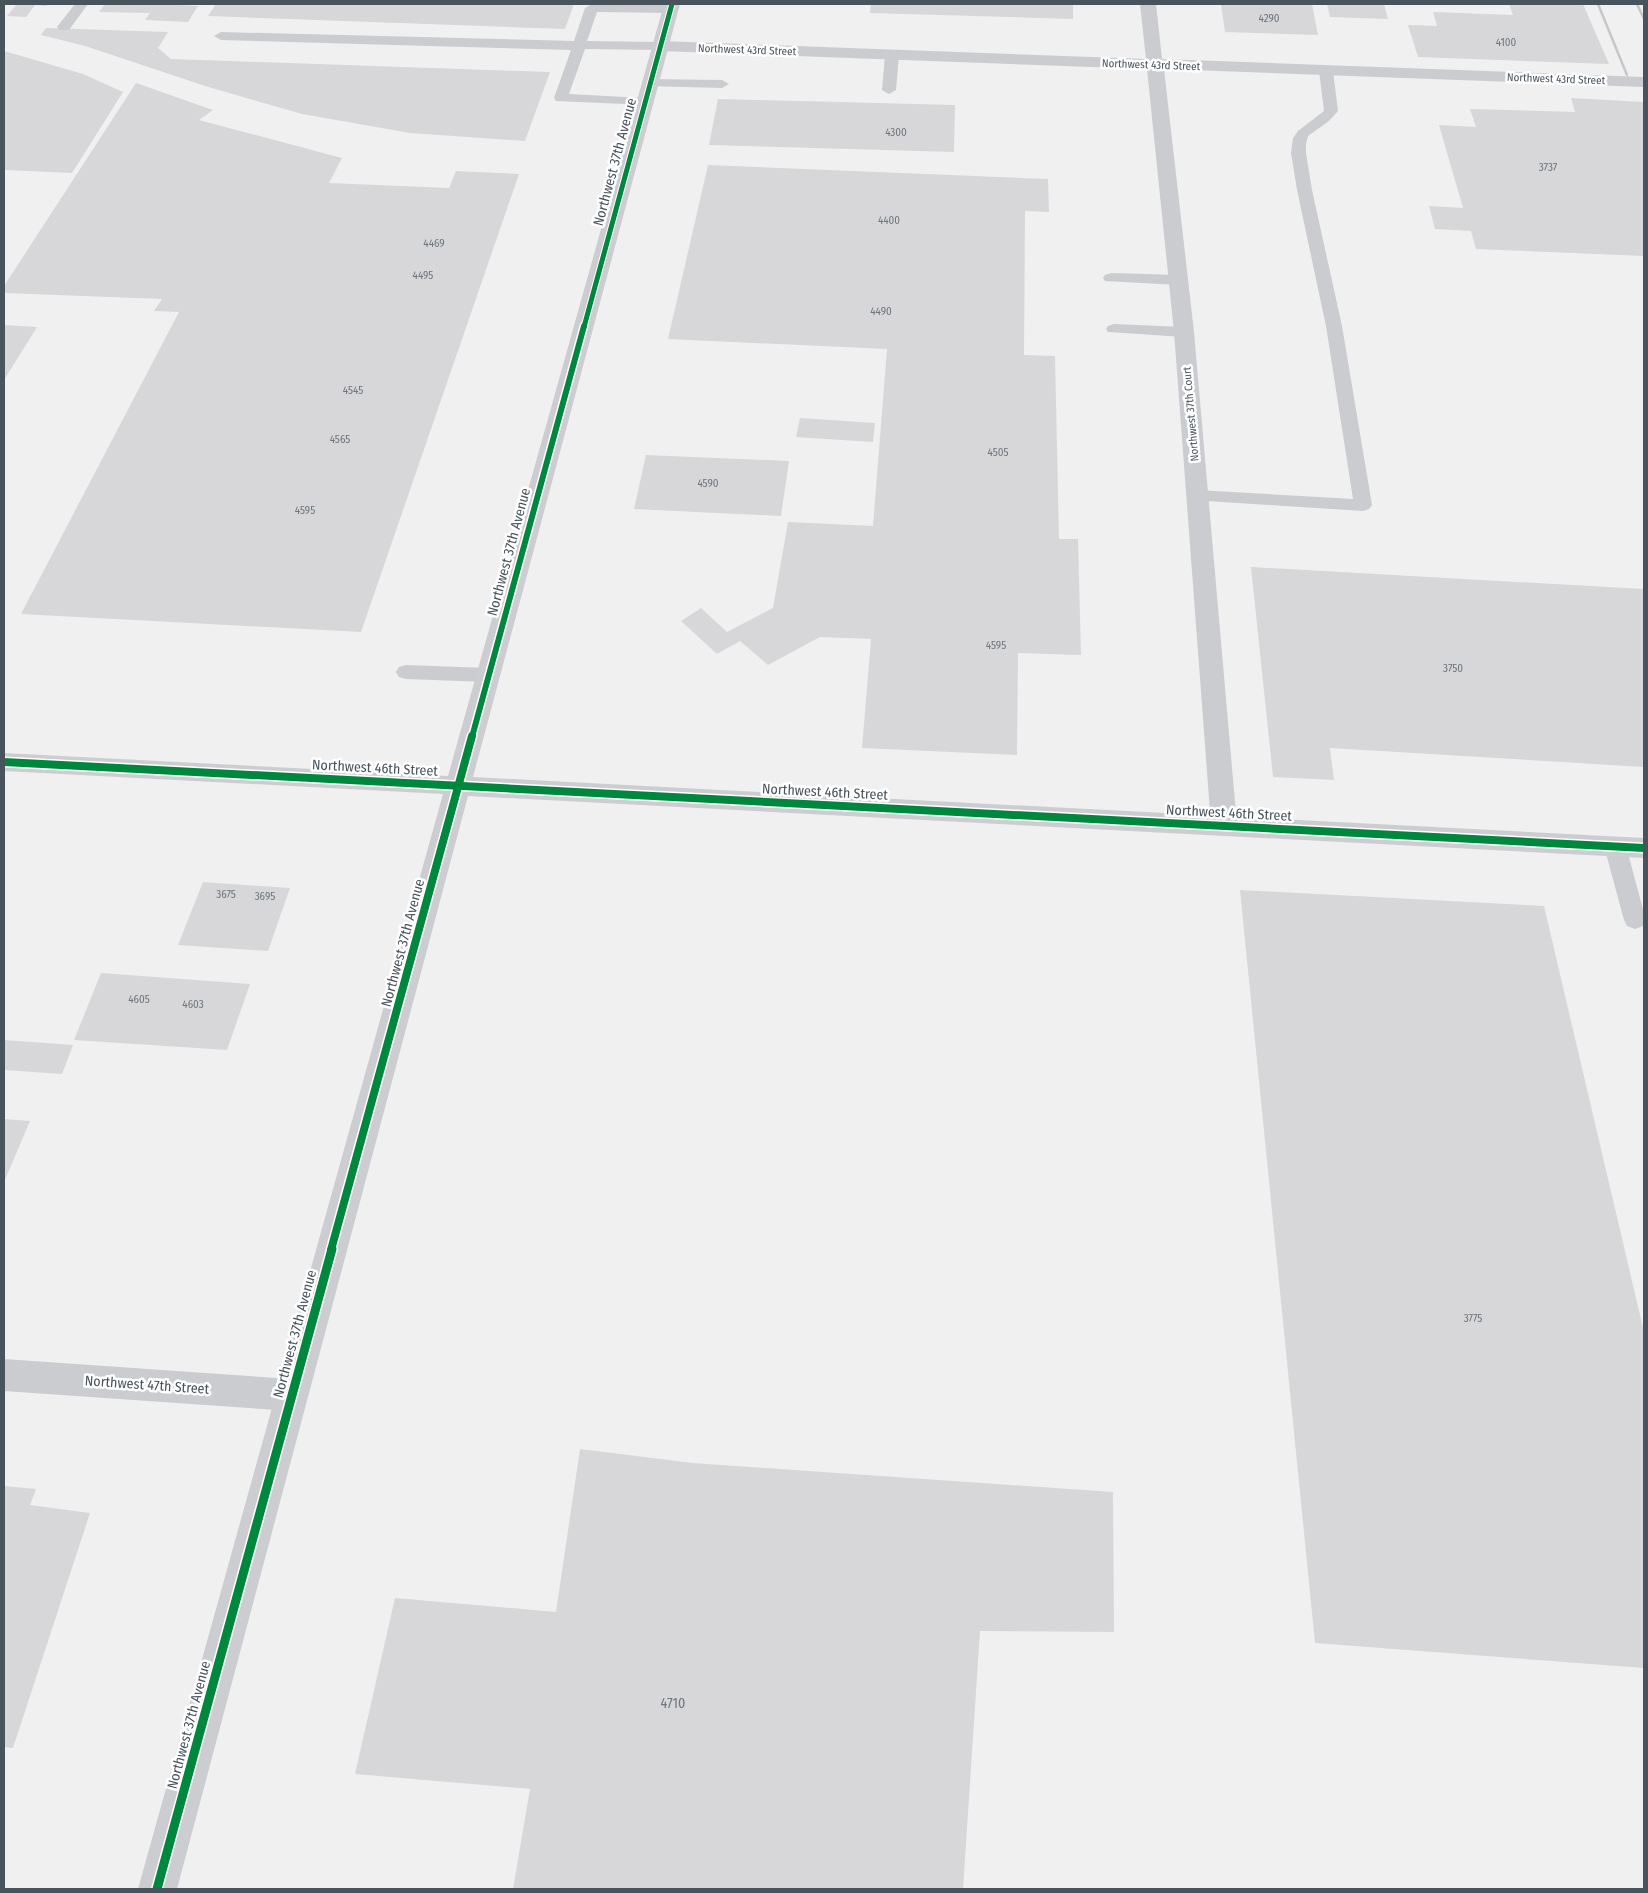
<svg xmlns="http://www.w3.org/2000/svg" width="1648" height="1893" viewBox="0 0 1648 1893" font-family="'Fira Sans Condensed',sans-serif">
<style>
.building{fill:#d7d7d9}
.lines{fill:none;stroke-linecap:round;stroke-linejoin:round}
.lane{fill:#cacccf;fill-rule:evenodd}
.street{fill:#cacccf;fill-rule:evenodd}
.secondary{fill:#cbcdd0;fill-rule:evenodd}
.rail{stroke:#c5c7c9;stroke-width:2.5}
.cycleway-far3-casing{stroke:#fff;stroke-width:7}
.cycleway-far2-casing{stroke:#fff;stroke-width:9}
.cycleway-far1-casing{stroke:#fff;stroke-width:11}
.cycleway-casing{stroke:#fff;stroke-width:12}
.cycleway-far3{stroke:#00873e;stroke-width:5}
.cycleway-far2{stroke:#00873e;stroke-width:6}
.cycleway-far1{stroke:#00873e;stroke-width:8}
.cycleway{stroke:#00873e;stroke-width:9}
.labels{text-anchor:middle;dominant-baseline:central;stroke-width:5;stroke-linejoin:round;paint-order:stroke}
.number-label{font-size:11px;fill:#6d767c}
.far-street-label{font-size:11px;fill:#48535c;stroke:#fff}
.street-label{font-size:14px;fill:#48535c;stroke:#fff}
.near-number-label{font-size:14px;fill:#6d767c}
</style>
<rect width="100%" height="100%" fill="#f1f0f0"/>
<g class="building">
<path d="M17,4H48L46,6L35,5L26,17L7,16Z"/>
<path d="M105,4H160L198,6L188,22L145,20L150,13L99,12Z"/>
<path d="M216,4H574L565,29L208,16Z"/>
<path d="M871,4H1073V19L870,13Z"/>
<path d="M1221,4H1312L1318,35L1225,32Z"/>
<path d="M1327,4H1384L1388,19L1330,17Z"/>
<path d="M1509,4H1583L1609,64L1418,57L1408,25L1437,26L1433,12L1513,15Z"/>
<path d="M46,28L168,32L158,48L171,59L550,72L525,141L410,133L302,114L205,86L85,46L41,35Z"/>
<path d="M4,51L83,74L123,92L72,173L4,170Z"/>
<path d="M136,83L213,110L199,120L342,158L329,183L449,188L456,171L519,174L361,632L21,614L179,312L154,311L162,299L4,293V286Z"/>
<path d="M1571,98L1644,102V256L1476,249L1471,231L1435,229L1429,206L1463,208L1439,125L1476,127L1470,109L1575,112Z"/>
<path d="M718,99L955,105L954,152L709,145Z"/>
<path d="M708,165L1048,179L1049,212L1025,211L1024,355L1055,356L1059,539H1078L1081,655L1018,653L1017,755L862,748L871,639L820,637L768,665L740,641L717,654L681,621L701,608L727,632L773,608L788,522L873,526L887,349L668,339Z"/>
<path d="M4,325L37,327L4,380Z"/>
<path d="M800,418L875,423L873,442L796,437Z"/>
<path d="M646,455L789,461L781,516L634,509Z"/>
<path d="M1251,567L1644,589V767L1330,748L1334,780L1273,777Z"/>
<path d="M203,882L290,888L268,951L178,945Z"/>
<path d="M1240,890L1544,906L1644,1332V1668L1315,1643Z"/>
<path d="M101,973L250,984L227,1050L74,1040Z"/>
<path d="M4,1040L73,1045L62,1074L4,1070Z"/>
<path d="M4,1119L30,1121L4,1182Z"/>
<path d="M580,1449L693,1463L1113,1492L1114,1632L980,1631L963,1889H513L530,1789L355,1774L395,1598L556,1612Z"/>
<path d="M4,1486L36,1489L30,1505L90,1513L13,1748L4,1747Z"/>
</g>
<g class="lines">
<g class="lane">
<path d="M75,4H88L69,30H59L57,27Z"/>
<path d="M592,4L670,5L677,9L670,13L597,12L587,41L660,42L667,46L660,50L585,49L569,94L644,98L651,102L649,105L556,101L554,98L571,50L221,40L214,36L221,32L574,41L585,8Z"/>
<path d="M892,51L899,55L896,90L889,94L882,90L885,55Z"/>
<path d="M1326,67L1333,71L1338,111L1329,121L1308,136L1306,144V153L1312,190L1342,326L1372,505L1369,509L1363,511L1191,500L1188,496L1191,492L1197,490L1353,499L1326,326L1297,190L1291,153L1293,138L1298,131L1324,111L1319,71Z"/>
<path d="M650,79L722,80L729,84L722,88L645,86L643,83Z"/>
<path d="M1111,273L1178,275L1184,277L1186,280L1184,283L1178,285L1105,281L1103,278L1105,275Z"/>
<path d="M1114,324L1184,327L1190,329L1192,332L1190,335L1184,337L1108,332L1106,329L1108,326Z"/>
<path d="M406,665L488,668L495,670L498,675L495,680L488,682L406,679L399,677L396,672L399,667Z"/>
<path d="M1615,838L1623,840L1626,846L1644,913L1643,926L1635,929L1627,926L1624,920L1604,846L1607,840Z"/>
</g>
<g class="street">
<path d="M1140,4H1156L1162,59L1644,77L1643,87L1164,69L1194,332L1237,825L1233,832L1224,835L1215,832L1211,825L1174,332L1147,69L660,51L654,49L652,46L654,43L660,41L1146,59Z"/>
<path d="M4,1359L291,1379L303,1384L308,1395L303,1406L291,1411L4,1391Z"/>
</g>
<path class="secondary" d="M664,4H680L473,777L1644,838V858L468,796L177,1889H138L443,794L4,771V753L448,776Z"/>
<g class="rail">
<path d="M1598,4L1627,75"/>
<path d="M1637,4L1644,19"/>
</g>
<defs>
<path id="cycleway-far3" d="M584,327L672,4"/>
<path id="cycleway-far2" d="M472,737L584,326"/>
<g id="cycleway-far1">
<path d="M4,762L1644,848"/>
<path d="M331,1250L472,736"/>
</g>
<path id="cycleway" d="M157,1889L332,1249"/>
</defs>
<use href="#cycleway-far3" class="cycleway-far3-casing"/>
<use href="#cycleway-far2" class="cycleway-far2-casing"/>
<use href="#cycleway-far1" class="cycleway-far1-casing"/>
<use href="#cycleway" class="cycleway-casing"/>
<use href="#cycleway-far3" class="cycleway-far3"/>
<use href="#cycleway-far2" class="cycleway-far2"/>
<use href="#cycleway-far1" class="cycleway-far1"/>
<use href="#cycleway" class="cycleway"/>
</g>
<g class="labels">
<g class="number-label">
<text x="1269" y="18">4290</text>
<text x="1506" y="42">4100</text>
<text x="896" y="132">4300</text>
<text x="1548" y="167">3737</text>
<text x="889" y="220">4400</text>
<text x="434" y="243">4469</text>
<text x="423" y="275">4495</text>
<text x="881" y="311">4490</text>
<text x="353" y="390">4545</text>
<text x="340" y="439">4565</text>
<text x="998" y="452">4505</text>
<text x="708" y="483">4590</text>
<text x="305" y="510">4595</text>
<text x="996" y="645">4595</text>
<text x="1453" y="668">3750</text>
<text x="226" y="894">3675</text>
<text x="265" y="896">3695</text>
<text x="139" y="999">4605</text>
<text x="193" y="1004">4603</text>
<text x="1473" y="1318">3775</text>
</g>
<g class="far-street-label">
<text transform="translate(747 50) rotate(2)">Northwest 43rd Street</text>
<text transform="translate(1151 65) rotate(2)">Northwest 43rd Street</text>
<text transform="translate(1556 79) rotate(2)">Northwest 43rd Street</text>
<text transform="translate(1191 414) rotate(-95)">Northwest 37th Court</text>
</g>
<g class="street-label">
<text transform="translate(615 162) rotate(-75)">Northwest 37th Avenue</text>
<text transform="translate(509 552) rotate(-75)">Northwest 37th Avenue</text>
<text transform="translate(375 768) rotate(3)">Northwest 46th Street</text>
<text transform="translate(825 792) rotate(3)">Northwest 46th Street</text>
<text transform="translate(1229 813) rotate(3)">Northwest 46th Street</text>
<text transform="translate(403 943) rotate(-75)">Northwest 37th Avenue</text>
<text transform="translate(295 1334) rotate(-75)">Northwest 37th Avenue</text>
<text transform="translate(147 1385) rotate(4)">Northwest 47th Street</text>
<text transform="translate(189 1725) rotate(-75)">Northwest 37th Avenue</text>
</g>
<g class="near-number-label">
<text x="673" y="1703">4710</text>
</g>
</g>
<rect width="1648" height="1893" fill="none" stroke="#48535c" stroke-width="10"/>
</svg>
